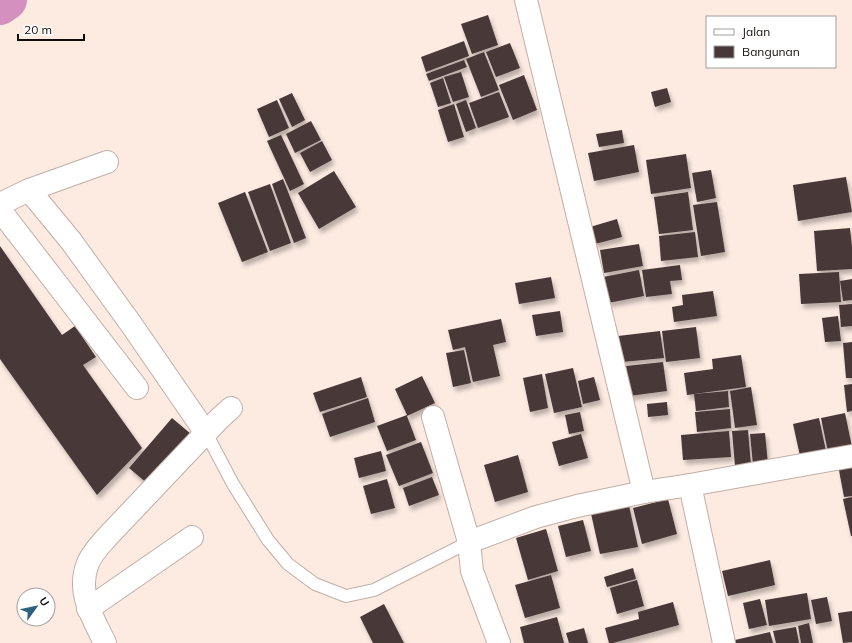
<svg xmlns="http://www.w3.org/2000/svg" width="852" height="643" viewBox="0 0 852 643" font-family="Mulish,sans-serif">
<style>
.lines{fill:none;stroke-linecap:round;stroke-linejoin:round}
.river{stroke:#d490bf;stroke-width:40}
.building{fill:#483739;filter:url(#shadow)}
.service-casing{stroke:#c0afa6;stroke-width:14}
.minor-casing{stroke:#c0afa6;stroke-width:24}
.service{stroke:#fff;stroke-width:12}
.minor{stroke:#fff;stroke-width:22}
</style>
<defs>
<filter id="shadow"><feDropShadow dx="2.5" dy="4.5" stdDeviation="2" flood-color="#0004"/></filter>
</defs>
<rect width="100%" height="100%" fill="#fdebe2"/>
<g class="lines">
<path class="river" d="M0,5L7,0"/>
</g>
<g class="building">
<path d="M488,15L498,45L472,54L461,24Z"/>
<path d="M464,41L469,56L426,72L421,57Z"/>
<path d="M510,43L520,68L496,77L486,52Z"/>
<path d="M484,52L499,90L481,97L466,59Z"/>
<path d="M464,60L467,67L429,81L426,74Z"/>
<path d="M461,72L469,97L453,102L444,77Z"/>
<path d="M524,75L537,110L513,120L499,85Z"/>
<path d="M443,78L451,103L438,107L430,83Z"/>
<path d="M667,88L671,102L655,107L651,92Z"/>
<path d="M499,92L509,117L478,128L469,103Z"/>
<path d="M292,93L305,120L292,127L279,99Z"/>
<path d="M277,100L289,128L269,137L257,109Z"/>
<path d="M466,100L476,128L466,132L456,104Z"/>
<path d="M454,104L464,137L448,142L438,110Z"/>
<path d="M311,121L321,140L295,153L286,134Z"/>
<path d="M622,130L624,143L599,147L596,134Z"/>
<path d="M281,135L304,184L290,191L267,141Z"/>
<path d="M322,141L332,160L310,172L300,153Z"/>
<path d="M634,145L639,172L594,181L588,153Z"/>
<path d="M686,154L691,188L651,194L646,160Z"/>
<path d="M711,170L716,198L697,202L692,173Z"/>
<path d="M334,171L356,207L319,229L298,193Z"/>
<path d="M846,177L852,212L798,221L793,185Z"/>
<path d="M283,179L306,238L294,243L272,184Z"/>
<path d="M270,184L291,243L270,251L248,192Z"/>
<path d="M245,192L268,252L242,262L218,203Z"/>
<path d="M688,192L693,230L659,234L654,197Z"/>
<path d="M717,202L725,252L701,256L693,205Z"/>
<path d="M617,219L622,237L595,244L590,227Z"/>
<path d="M850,228L852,247V269L817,271L814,231Z"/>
<path d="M695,232L698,257L661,261L659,236Z"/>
<path d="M639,244L643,266L604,273L600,250Z"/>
<path d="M0,246L62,335L75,326L96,357L83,365L142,448L97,495L0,359Z"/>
<path d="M680,265L682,280L670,281L672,294L646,297L642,270Z"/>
<path d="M639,270L644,296L608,303L603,277Z"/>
<path d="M839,272L841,302L801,304L799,274Z"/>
<path d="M551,277L555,298L519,304L515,283Z"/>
<path d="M852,279V300L843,301L840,281Z"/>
<path d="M713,291L717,316L674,322L672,307L683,305L682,295Z"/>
<path d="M852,304V326L841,327L839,305Z"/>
<path d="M560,311L563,332L536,336L532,315Z"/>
<path d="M838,316L841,341L825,342L822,318Z"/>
<path d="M501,319L506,342L493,345L500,376L473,382L465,347L453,350L448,330Z"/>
<path d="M696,327L700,358L666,362L662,331Z"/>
<path d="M660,331L664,358L622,362L618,336Z"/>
<path d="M852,342V378H846L843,343Z"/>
<path d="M464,350L471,383L453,387L446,353Z"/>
<path d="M741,355L746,387L687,395L684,373L713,369L712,359Z"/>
<path d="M663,362L667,391L629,396L626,366Z"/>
<path d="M573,368L582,407L554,413L545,374Z"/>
<path d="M542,374L548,408L530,412L523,378Z"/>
<path d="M422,376L435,403L407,416L416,440L387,451L377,426L407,415L395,389Z"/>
<path d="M361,377L367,397L320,412L313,393Z"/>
<path d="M594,377L600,400L583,404L578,381Z"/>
<path d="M852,384V411L847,412L844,385Z"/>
<path d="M751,387L757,425L735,428L730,391Z"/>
<path d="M728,391L729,407L696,411L694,394Z"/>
<path d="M368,398L375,422L330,437L322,414Z"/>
<path d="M667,402L668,415L648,417L647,404Z"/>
<path d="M730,409L731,428L697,432L695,412Z"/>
<path d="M580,412L584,431L569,434L565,415Z"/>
<path d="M845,413L852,447L828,452L821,418Z"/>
<path d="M172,418L191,434L148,484L129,468Z"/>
<path d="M819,418L826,451L800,456L793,424Z"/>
<path d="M748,430L751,465L735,466L732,431Z"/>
<path d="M729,431L731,457L683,460L681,435Z"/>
<path d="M765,433L768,464L753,465L750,434Z"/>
<path d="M581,434L588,458L559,466L552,442Z"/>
<path d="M421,442L433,473L399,486L386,455Z"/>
<path d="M381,451L386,471L359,478L354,458Z"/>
<path d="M518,455L528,492L495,502L484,465Z"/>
<path d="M852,462V496L844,497L838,465Z"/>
<path d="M432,477L439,495L409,506L403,488Z"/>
<path d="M387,479L395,508L371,514L363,486Z"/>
<path d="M852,497V536H851L843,499Z"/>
<path d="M668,499L677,534L642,544L633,508Z"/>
<path d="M628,501L638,547L600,554L590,509Z"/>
<path d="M583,520L591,551L566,557L558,526Z"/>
<path d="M546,529L558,571L528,580L516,538Z"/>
<path d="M770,560L775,585L728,596L722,571Z"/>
<path d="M633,568L636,579L607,587L604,577Z"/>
<path d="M551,575L560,608L525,618L515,585Z"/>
<path d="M637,580L644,606L617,614L610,588Z"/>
<path d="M807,593L811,619L769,626L765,600Z"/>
<path d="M827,597L832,621L816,624L811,600Z"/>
<path d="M760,599L767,625L749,629L743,603Z"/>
<path d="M673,602L679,625L613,643H609L605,628L639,619L638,612Z"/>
<path d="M384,604L404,643H373L360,617Z"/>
<path d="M852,611V642L843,643L838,613Z"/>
<path d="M557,617L564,643H524L520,627Z"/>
<path d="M809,623L813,643H801L798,626Z"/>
<path d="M796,627L799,643H776L773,631Z"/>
<path d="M584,628L588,643H569L566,633Z"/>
<path d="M770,632L773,643H726V642Z"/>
</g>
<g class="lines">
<defs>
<path id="service" d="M206,433L233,484L268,540L288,564L315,584L346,596L374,590L469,542"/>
<g id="minor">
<path d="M526,0L644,492"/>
<path d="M29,190L71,241L131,324L206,433"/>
<path d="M0,204L29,190L107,162"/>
<path d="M0,210L137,388"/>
<path d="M433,417L469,542"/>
<path d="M690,485L724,643"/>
<path d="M88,609L192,537"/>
<path d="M105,643C93,618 76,592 88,563C92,553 101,544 108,536L219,419L231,408"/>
<path d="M499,643L472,571L469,542L536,517L577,506L644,492L690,485L852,456"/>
</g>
</defs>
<use href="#service" class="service-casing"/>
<use href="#minor" class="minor-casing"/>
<use href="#service" class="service"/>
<use href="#minor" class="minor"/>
</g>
<rect x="706" y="16" width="130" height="52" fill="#ffffff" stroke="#a09e9d"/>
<rect x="714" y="29" width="20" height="6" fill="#ffffff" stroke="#a09e9d"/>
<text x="742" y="36" font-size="12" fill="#110c09">Jalan</text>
<rect x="714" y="46" width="20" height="12" fill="#483739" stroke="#a09e9d"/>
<text x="742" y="56" font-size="12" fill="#110c09">Bangunan</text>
<g transform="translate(36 607) rotate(57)"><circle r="19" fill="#ffffff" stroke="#a09e9d"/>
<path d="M0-3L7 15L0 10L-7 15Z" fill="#2e617e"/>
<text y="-6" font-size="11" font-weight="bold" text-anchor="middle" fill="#110c09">U</text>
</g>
<path d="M18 34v6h66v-6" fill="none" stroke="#110c09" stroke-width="2"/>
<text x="24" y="34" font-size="12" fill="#110c09" stroke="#ffffff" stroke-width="3" paint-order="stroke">20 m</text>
</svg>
